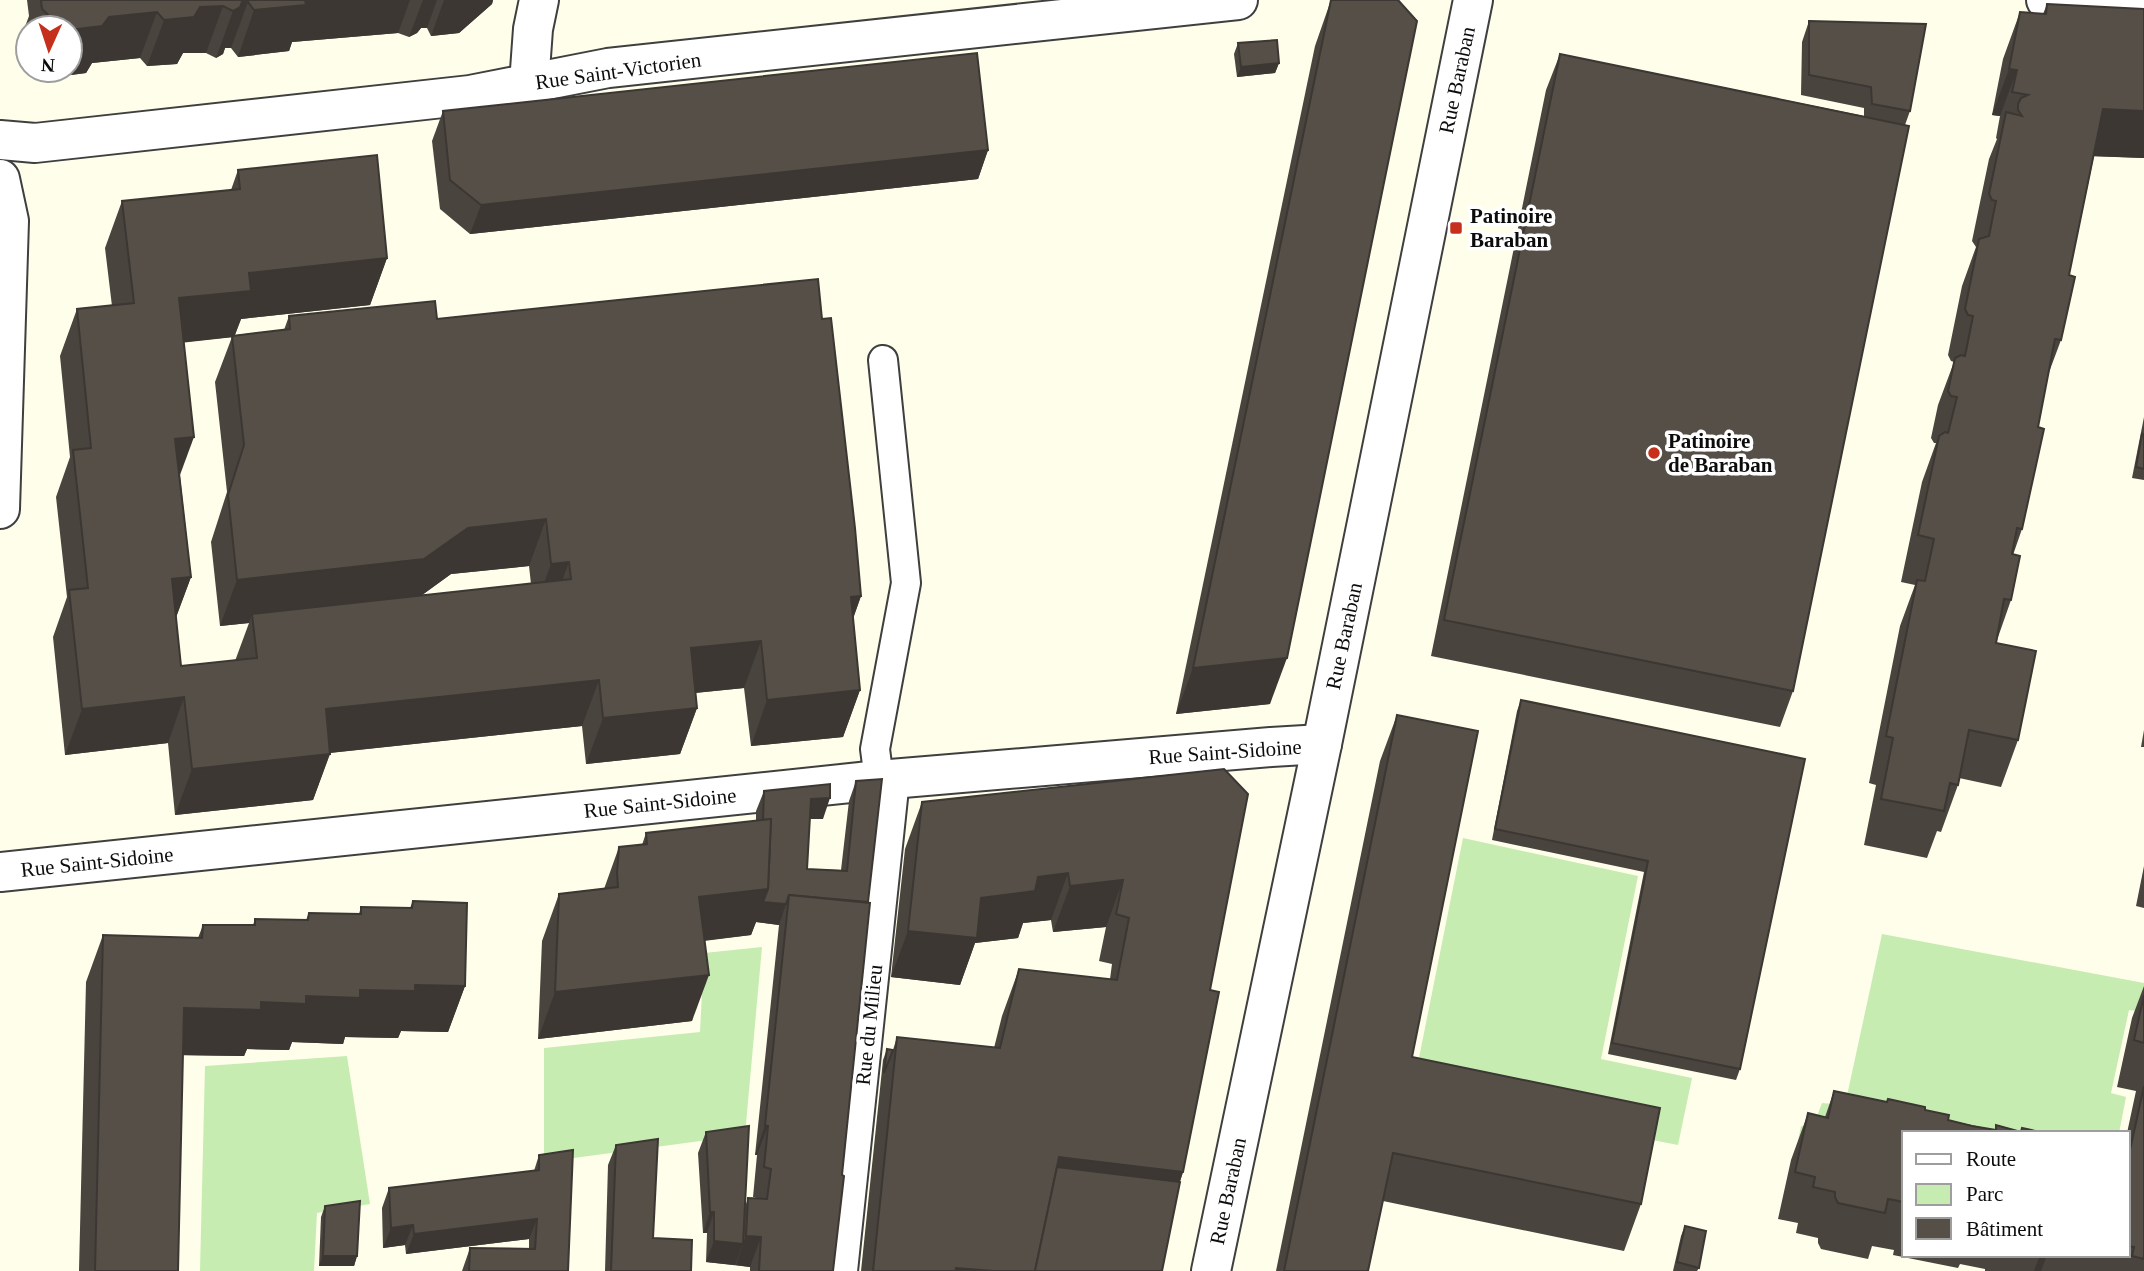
<svg xmlns="http://www.w3.org/2000/svg" width="2144" height="1271" viewBox="0 0 2144 1271" font-family="'Times New Roman',serif">
<style>
.green{fill:#c6ecb2}
.lines{fill:none;stroke-linecap:round;stroke-linejoin:round}
.lane-casing{stroke:#3f3f3f;stroke-width:32}
.street-casing{stroke:#3f3f3f;stroke-width:42}
.lane{stroke:#fff;stroke-width:28}
.street{stroke:#fff;stroke-width:38}
.wall{fill:#49443e;fill-rule:evenodd}
.shaded-wall{fill:#3c3732}
.building{fill:#554f48;stroke:#3c3732;stroke-width:2}
.poi-dot{fill:#c52f1b;stroke:#fff;stroke-width:2.5}
.labels{text-anchor:middle;dominant-baseline:central;stroke-width:7;stroke-linejoin:round;paint-order:stroke}
.street-label{font-size:21px;fill:#0c0c0c;stroke:#fff}
.poi-label{font-size:21px;font-weight:bold;fill:#0c0c0c;stroke:#fff;text-anchor:start}
</style>
<rect width="100%" height="100%" fill="#fffeeb"/>
<g class="green">
<path d="M1463,838L1638,876L1601,1059L1692,1078L1678,1145L1412,1093Z"/>
<path d="M1882,934L2144,983V1012L2129,1010L2111,1093L2126,1097L2119,1133H1904L1795,1156L1801,1126L1813,1127L1822,1103L1845,1105Z"/>
<path d="M762,947L745,1135L544,1162V1048L700,1032L704,953Z"/>
<path d="M347,1056L370,1204L317,1213L314,1271H200L205,1066Z"/>
</g>
<g class="lines">
<defs>
<g id="lane">
<path d="M879,780L875,749L906,583L883,360"/>
<path d="M843,1271L895,779"/>
</g>
<g id="street">
<path d="M2046,0L2144,5"/>
<path d="M529,84L533,29L539,0"/>
<path d="M0,140L35,143L470,95L608,68L1238,0"/>
<path d="M0,179L9,221L0,509"/>
<path d="M0,872L879,780L1271,747L1322,744"/>
<path d="M1211,1271L1322,744L1473,0"/>
</g>
</defs>
<use href="#lane" class="lane-casing"/>
<use href="#street" class="street-casing"/>
<use href="#lane" class="lane"/>
<use href="#street" class="street"/>
</g>
<g class="wall">
<path d="M27,0H493L492,4L459,33L431,36L427,28H421L417,33L409,37L398,33L292,42L289,51L238,57L231,48H225L223,54L216,58L206,53H183L177,64L147,66L140,58L92,63L86,73L48,78L40,70H70V28H28V59L25,56L23,32L29,16Z"/>
<path d="M1331,0L1270,704L1176,714L1315,46Z"/>
<path d="M2047,4L2144,9V158L2094,156L2069,275L2061,340L2048,375L2038,427L2022,529L2013,555L2011,600L1996,643L2018,740L2001,787L1959,778L1958,785L1941,832L1937,831L1927,858L1864,845L1876,785L1869,783L1900,626L1915,585L1901,582L1922,482L1936,443H1934L1931,438L1938,405L1954,362L1951,361L1948,355L1962,286L1976,247L1972,241L1989,159L1997,139L1996,138L2000,116L1992,115L2003,59L2020,12L2043,14Z"/>
<path d="M1809,21L1910,111L1905,125L1793,691L1780,727L1431,656L1546,90L1560,54L1864,116V108L1801,95L1802,42Z"/>
<path d="M1238,43L1279,63L1275,73L1237,77L1234,54Z"/>
<path d="M443,111L988,150L978,179L470,234L440,209L432,141Z"/>
<path d="M238,170L387,258L370,305L241,319L235,335L284,330L289,316L437,319H822L861,596L853,619L860,690L843,737L751,746L744,688L695,693L697,708L680,754L586,764L582,726L330,753L313,800L175,815L168,743L65,755L53,637L67,597L56,497L70,457L60,356L77,309L112,306L105,248L122,201L231,190ZM232,337L215,382L227,492L211,542L220,626L249,623L235,661L181,666L176,617L191,577L180,476L184,342ZM529,566L531,584L422,595L451,574Z"/>
<path d="M2144,417V480L2132,478Z"/>
<path d="M1521,700L1805,759L1740,1069L1736,1080L1608,1054L1644,872L1492,840L1517,711Z"/>
<path d="M1397,715L1412,1057L1641,1204L1624,1251L1383,1201L1368,1271H1276L1380,761Z"/>
<path d="M2144,730V747H2141Z"/>
<path d="M1224,769L1210,990L1183,1172L1180,1182L1162,1271H861L883,1060L887,1049L893,1050L897,1037L994,1048L1002,1016L1019,969L1110,979L1112,964L1099,961L1106,927L1053,932L1051,920L1023,923L1018,938L975,943L960,985L891,977L905,849L922,802Z"/>
<path d="M856,781L868,902L833,1271H750V1267L706,1262L707,1233H703L698,1153L706,1132L745,1207L748,1198L760,1199L753,1197L757,1155H755L779,925L756,922L751,935L704,941L692,1021L538,1039L542,941L559,894L604,889L619,847L642,845L646,833L756,821V811L764,791L823,819H810L807,869L841,870L849,801Z"/>
<path d="M2144,866V908L2136,906Z"/>
<path d="M413,901L465,986L448,1032L401,1031L398,1038L345,1037L343,1044L292,1042L289,1050L247,1049L244,1056L183,1055L178,1271H79L86,982L103,935L198,938L203,925H253L255,919L306,920L309,913L359,914L361,907L410,908Z"/>
<path d="M2144,986V1271H1985V1269L1960,1264L1958,1268L1893,1255L1894,1250L1872,1246L1868,1259L1821,1249L1818,1243V1238L1796,1233L1798,1223L1778,1219L1791,1160L1808,1113L1825,1117L1834,1091L1925,1110L1948,1120L1995,1130L1996,1125L2020,1131L2022,1128L2045,1133H1904V1255H2128V1133H2127L2136,1091L2117,1087L2132,1018Z"/>
<path d="M616,1145L653,1238L691,1271H605L608,1165Z"/>
<path d="M539,1155L568,1271H462L470,1248L529,1249V1239L406,1254L405,1245L383,1248L382,1208L389,1188L534,1171Z"/>
<path d="M325,1206L357,1256L354,1266H319L321,1217Z"/>
<path d="M1685,1226L1699,1268L1697,1271H1673L1681,1236Z"/>
</g>
<g class="shaded-wall">
<path d="M303,0H410L398,33L292,42L289,51L238,57L254,10Z"/>
<path d="M423,0H437L427,28H421L417,33L409,37Z"/>
<path d="M444,0H493L492,4L459,33L431,36Z"/>
<path d="M242,2H248L231,48H225L223,54L216,58L233,11Z"/>
<path d="M223,6L206,53H183L177,64L147,66L164,20L200,7Z"/>
<path d="M157,12L140,58L92,63L86,73L48,78L51,70H70V30L109,17Z"/>
<path d="M1279,63L1275,73L1237,77L1241,67Z"/>
<path d="M2009,69L2017,70L2000,116L1992,115Z"/>
<path d="M2103,109L2144,111V158L2086,156Z"/>
<path d="M988,150L978,179L470,234L481,205Z"/>
<path d="M387,258L370,305L241,319L234,337L162,345L179,298L249,273Z"/>
<path d="M194,437L177,483L175,439Z"/>
<path d="M546,519L529,566L451,574L407,606L252,614L249,623L220,626L237,580L468,528Z"/>
<path d="M569,562L552,608L534,611L551,564Z"/>
<path d="M191,577L174,623L172,579Z"/>
<path d="M861,596L844,643L851,597Z"/>
<path d="M761,641L744,688L674,695L691,648Z"/>
<path d="M1287,658L1270,704L1176,714L1193,668Z"/>
<path d="M599,680L582,726L309,755L326,709Z"/>
<path d="M860,690L843,737L751,746L767,700Z"/>
<path d="M184,697L168,743L65,755L82,709Z"/>
<path d="M697,708L680,754L586,764L603,718Z"/>
<path d="M330,754L313,800L175,815L192,769Z"/>
<path d="M830,798L823,819H803L811,799Z"/>
<path d="M1068,873L1051,920L1023,923L1018,938L975,943L960,985L891,977L908,931L981,898L1038,877Z"/>
<path d="M1123,880L1106,927L1053,932L1070,886Z"/>
<path d="M768,889L786,904L779,925L756,922L751,935L682,943L699,897Z"/>
<path d="M709,975L692,1021L538,1039L555,992Z"/>
<path d="M415,985L465,986L448,1032L401,1031L398,1038L345,1037L343,1044L292,1042L289,1050L247,1049L244,1056L167,1055L184,1008Z"/>
<path d="M765,1125L768,1126L757,1155H755Z"/>
<path d="M1059,1157L1183,1172L1167,1218L1047,1204Z"/>
<path d="M710,1212H714L707,1233H703Z"/>
<path d="M537,1219L529,1239L406,1254L414,1234Z"/>
<path d="M413,1225L405,1245L383,1248L391,1228Z"/>
<path d="M746,1236L761,1237L750,1267L736,1265Z"/>
<path d="M714,1241L743,1244L735,1265L706,1262Z"/>
<path d="M2040,1255H2047L2041,1271H2034Z"/>
<path d="M323,1256H357L354,1266H319Z"/>
<path d="M956,1268L994,1271H955Z"/>
</g>
<g class="building">
<path d="M41,0H305L306,5L254,10L248,2H242L240,7L233,11L223,6L200,7L194,17L164,20L157,12L109,17L102,26L70,30V28H62L42,9Z"/>
<path d="M1331,0H1398L1417,21L1287,658L1193,668Z"/>
<path d="M2047,4L2144,9V111L2103,109L2069,275L2075,277L2061,340L2055,339L2038,427L2044,429L2022,529L2017,528L2012,554L2020,556L2011,600L2004,599L1996,643L2036,651L2018,740L1969,730L1958,785L1950,783L1944,811L1881,799L1893,738L1886,736L1917,580L1925,581L1934,539L1918,535L1939,436L1945,432L1948,433L1957,397L1951,396L1948,391L1955,358L1961,355L1965,356L1973,316L1968,315L1965,309L1979,239L1989,236L1996,201L1992,200L1989,194L2006,112L2022,116L2018,110V104L2021,98L2028,95L2012,92L2017,70L2009,69L2020,12L2046,14Z"/>
<path d="M1809,21L1926,24L1910,111L1872,104L1871,87L1809,75Z"/>
<path d="M1277,40L1279,63L1241,67L1238,43Z"/>
<path d="M977,53L988,150L481,205L450,180L443,111Z"/>
<path d="M1560,54L1909,126L1793,691L1444,620Z"/>
<path d="M377,155L387,258L249,273L251,291L179,298L194,437L175,439L191,577L172,579L181,666L257,658L252,614L571,579L569,562L551,564L546,519L468,528L424,559L237,580L228,495L244,445L232,336L290,329L289,316L435,301L437,319L818,279L822,319L831,318L855,528L861,596L851,597L860,690L767,700L761,641L691,648L697,708L603,718L599,680L326,709L330,754L192,769L184,697L82,709L69,590L88,588L73,450L91,448L77,309L134,303L122,201L240,189L238,170Z"/>
<path d="M2142,434L2144,435V469L2136,467Z"/>
<path d="M1521,700L1805,759L1740,1069L1612,1043L1648,861L1495,829Z"/>
<path d="M1397,715L1478,731L1412,1057L1660,1108L1641,1204L1393,1153L1368,1271H1284Z"/>
<path d="M1224,769L1248,794L1210,990L1219,992L1183,1172L1059,1157L1035,1271H994L956,1268L955,1271H873L897,1037L1000,1048L1019,969L1117,980L1129,918L1116,914L1123,880L1070,886L1068,873L1038,877L1035,891L981,898L977,938L908,931L922,802Z"/>
<path d="M882,779L868,902L789,895L786,904L763,902L768,889L771,819L763,820L764,791L830,784V798L811,799L807,869L847,871L856,781Z"/>
<path d="M771,819L768,889L699,897L709,975L555,992L559,894L618,887L617,873L619,847L647,844L646,833Z"/>
<path d="M789,895L870,903L842,1175L844,1176L833,1271H759L761,1237L746,1236L748,1198L767,1199L771,1169L764,1167L768,1126L765,1125Z"/>
<path d="M413,901L467,903L465,986L415,985V991L360,990V998L306,996V1004L261,1002V1010L184,1008L178,1271H95L103,935L202,938L203,925H255V919L308,920L309,913L361,914V907L412,908Z"/>
<path d="M2144,995V1043L2134,1040Z"/>
<path d="M887,1049L893,1050L884,1073Z"/>
<path d="M2144,1086V1259L2132,1256L2134,1247L2128,1246V1159Z"/>
<path d="M1834,1091L1887,1102L1888,1099L1925,1107V1110L1949,1115L1948,1120L1972,1126L1996,1130V1125L2021,1132L2022,1128L2045,1133H1904V1202L1888,1199L1885,1213L1838,1203L1835,1197V1192L1813,1187L1815,1177L1795,1172L1808,1113L1828,1118Z"/>
<path d="M749,1126L743,1244L714,1241V1212H710L706,1132Z"/>
<path d="M658,1139L653,1238L692,1240L691,1271H611L616,1145Z"/>
<path d="M573,1150L568,1271H469L470,1248L535,1249L537,1219L414,1234L413,1225L391,1228L389,1188L539,1170V1155Z"/>
<path d="M1057,1167L1180,1182L1162,1271H1035Z"/>
<path d="M360,1201L357,1256H323L325,1206Z"/>
<path d="M1685,1226L1706,1231L1699,1268L1677,1262Z"/>
</g>
<g class="poi-dot">
<rect x="1449" y="221" width="14" height="14" rx="3.5"/>
<circle cx="1654" cy="453" r="7"/>
</g>
<g class="labels">
<g class="street-label">
<text transform="translate(618 71) rotate(-8)">Rue Saint-Victorien</text>
<text transform="translate(1457 80) rotate(-78)">Rue Baraban</text>
<text transform="translate(1344 636) rotate(-78)">Rue Baraban</text>
<text transform="translate(1225 752) rotate(-4)">Rue Saint-Sidoine</text>
<text transform="translate(660 803) rotate(-6)">Rue Saint-Sidoine</text>
<text transform="translate(97 862) rotate(-6)">Rue Saint-Sidoine</text>
<text transform="translate(869 1025) rotate(-84)">Rue du Milieu</text>
<text transform="translate(1228 1191) rotate(-78)">Rue Baraban</text>
</g>
<g class="poi-label">
<text x="1470" y="216">Patinoire<tspan x="1470" dy="24">Baraban</tspan></text>
<text x="1668" y="441">Patinoire<tspan x="1668" dy="24">de Baraban</tspan></text>
</g>
</g>
<rect x="1902" y="1131" width="228" height="126" fill="#ffffff" stroke="#9e9e9e" stroke-width="2"/>
<rect x="1916" y="1154" width="35" height="10" fill="#ffffff" stroke="#9e9e9e" stroke-width="2"/>
<text x="1966" y="1166" font-size="21" fill="#0c0c0c">Route</text>
<rect x="1916" y="1184" width="35" height="21" fill="#c6ecb2" stroke="#9e9e9e" stroke-width="2"/>
<text x="1966" y="1201" font-size="21" fill="#0c0c0c">Parc</text>
<rect x="1916" y="1218" width="35" height="21" fill="#554f48" stroke="#9e9e9e" stroke-width="2"/>
<text x="1966" y="1236" font-size="21" fill="#0c0c0c">Bâtiment</text>
<g transform="translate(49 49) rotate(183)"><circle r="33" fill="#ffffff" stroke="#9e9e9e" stroke-width="2"/>
<path d="M0-5L12 26L0 18L-12 26Z" fill="#c52f1b"/>
<text y="-10" font-size="19" font-weight="bold" text-anchor="middle" fill="#0c0c0c">N</text>
</g>
</svg>
